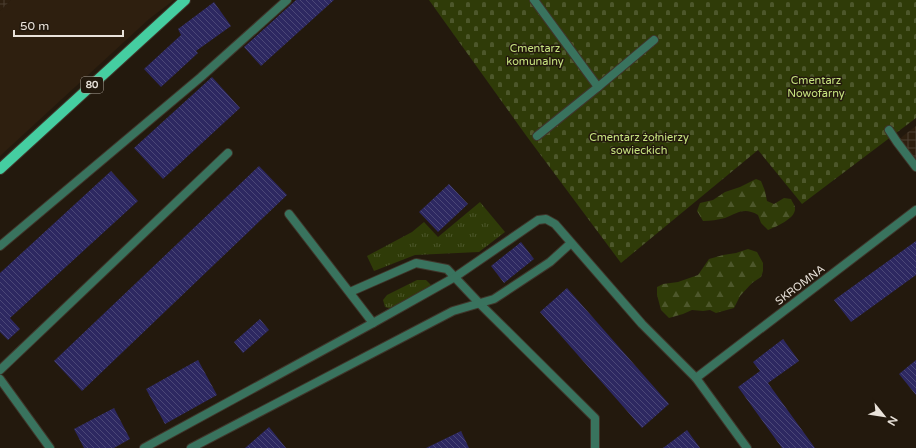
<svg xmlns="http://www.w3.org/2000/svg" width="916" height="448" viewBox="0 0 916 448" font-family="'Varela Round',sans-serif">
<style>
.built{fill:#2e1f0f}
.industrial{fill:url(#industrial-grid)}
.grass{fill:url(#grass-tufts)}
.forest{fill:url(#forest-firs)}
.cemetery{fill:url(#cemetery-stones)}
.building{fill:url(#building-back-hatch)}
.lines{fill:none;stroke-linecap:round;stroke-linejoin:round}
.service-casing{stroke:#3f352a;stroke-width:10}
.minor-casing{stroke:#3f352a;stroke-width:10}
.primary-casing{stroke:#3f352a;stroke-width:12}
.service{stroke:#39735e;stroke-width:8}
.minor{stroke:#39735e;stroke-width:8}
.primary{stroke:#45cea1;stroke-width:10}
.labels{text-anchor:middle;dominant-baseline:central;stroke-width:3;stroke-linejoin:round;paint-order:stroke}
.shield{fill:#23190d;stroke:#aea69c;stroke-width:1}
.shield-label{font-size:10px;font-weight:bold;fill:#e9e2da}
.park-label{font-size:11px;fill:#c6e27f;stroke:#23190d}
.street-label{font-size:11px;fill:#e9e2da;stroke:#23190d}
</style>
<defs>
<pattern id="industrial-grid" width="8" height="8" patternUnits="userSpaceOnUse"><rect width="8" height="8" fill="#2e1f0f"/><path d="M0 4h8M4 0v8" fill="none" stroke="#4c3f31"/></pattern>
<pattern id="grass-tufts" width="24" height="20" patternUnits="userSpaceOnUse"><rect width="24" height="20" fill="#2f3b08"/><path d="M3 7l-1-3M5 7V3M7 7l1-3M15 17l-1-3M17 17v-4M19 17l1-3" fill="none" stroke="#4d572b"/></pattern>
<pattern id="forest-firs" width="22" height="20" patternUnits="userSpaceOnUse"><rect width="22" height="20" fill="#2f3b08"/><path d="M5 1l3.5 6h-7zM16 11l3.5 6h-7z" fill="#4d572b"/></pattern>
<pattern id="cemetery-stones" width="16" height="16" patternUnits="userSpaceOnUse"><rect width="16" height="16" fill="#2f3b08"/><path d="M2 7V4a2 2 0 0 1 4 0v3zM10 15v-3a2 2 0 0 1 4 0v3z" fill="#4d572b"/></pattern>
<pattern id="building-back-hatch" width="6" height="6" patternUnits="userSpaceOnUse"><rect width="6" height="6" fill="#2d2861"/><path d="M-1 5l2 2M0 0l6 6M5-1l2 2" fill="none" stroke="#4b4777"/></pattern>
</defs>
<rect width="100%" height="100%" fill="#23190d"/>
<path class="built" d="M11,0H174L149,19L0,156V11Z"/>
<g class="industrial">
<path d="M0,0H11L0,11Z"/>
<path d="M916,126V167L897,142L903,136Z"/>
</g>
<g class="grass">
<path d="M480,202L505,232L479,252L415,255L374,271L367,256L412,232L424,222L438,237Z"/>
<path d="M417,280H426L431,285L429,288L392,309L385,307L383,300L387,295Z"/>
</g>
<g class="forest">
<path d="M756,179L761,181L765,191L767,201L774,204L784,198L791,199C792,202 795,205 795,208C796,219 775,227 768,230L761,223L758,215C744,207 738,213 725,218C717,220 711,221 703,221L697,211L700,203L713,200L725,192L740,187Z"/>
<path d="M748,249L757,252L763,263V271L761,277L752,283L740,296L734,308L716,313L710,310L703,311L692,310L683,314L669,318L661,310L657,295V287L663,284L678,282L698,275L709,259L723,255L736,253Z"/>
</g>
<path class="cemetery" d="M429,0H916V118L802,204L758,150L621,263L525,134Z"/>
<g class="building">
<path d="M296,0H334L261,66L244,47Z"/>
<path d="M214,2L231,26L196,51L198,53L161,87L144,69L181,35L178,29Z"/>
<path d="M212,77L240,108L163,179L134,148Z"/>
<path d="M259,166L287,195L82,391L54,361Z"/>
<path d="M111,171L138,201L10,318L20,329L8,340L0,332V273Z"/>
<path d="M449,184L468,204L438,232L419,212Z"/>
<path d="M916,241V275L851,322L834,300Z"/>
<path d="M521,242L534,259L504,283L491,266Z"/>
<path d="M567,288L669,404L642,428L540,312Z"/>
<path d="M260,319L269,330L243,353L234,342Z"/>
<path d="M783,339L799,361L768,383L815,448H782L738,387L760,371L753,362Z"/>
<path d="M198,360L217,395L165,424L146,389Z"/>
<path d="M916,360V395L899,374Z"/>
<path d="M114,408L130,439L114,448H84L74,429Z"/>
<path d="M269,427L286,448H245Z"/>
<path d="M687,430L700,448H663Z"/>
<path d="M461,431L469,448H426Z"/>
</g>
<g class="lines">
<defs>
<g id="service">
<path d="M534,0L598,87L537,136"/>
<path d="M598,87L654,40"/>
<path d="M889,130L897,142L916,167"/>
<path d="M289,214L373,323"/>
<path d="M0,246L201,77L287,0"/>
<path d="M350,292L416,263L447,269L480,304L595,418V448"/>
<path d="M0,370L228,153"/>
<path d="M0,379L50,448"/>
<path d="M144,448L373,323L455,277L538,220L546,219L555,224L642,324L696,378"/>
<path d="M191,448L453,311L494,299L550,262L571,243"/>
</g>
<path id="minor" d="M747,448L696,378L916,210"/>
<path id="primary" d="M0,169L185,0"/>
</defs>
<use href="#service" class="service-casing"/>
<use href="#minor" class="minor-casing"/>
<use href="#primary" class="primary-casing"/>
<use href="#service" class="service"/>
<use href="#minor" class="minor"/>
<use href="#primary" class="primary"/>
</g>
<g class="labels">
<rect class="shield" x="81" y="77" width="22" height="16" rx="3"/>
<g class="shield-label">
<text x="92" y="85">80</text>
</g>
<g class="park-label">
<text x="535" y="48">Cmentarz<tspan x="535" dy="13">komunalny</tspan></text>
<text x="816" y="80">Cmentarz<tspan x="816" dy="13">Nowofarny</tspan></text>
<text x="639" y="137">Cmentarz żołnierzy<tspan x="639" dy="13">sowieckich</tspan></text>
</g>
<g class="street-label">
<text transform="translate(800 285) rotate(-37)">SKROMNA</text>
</g>
</g>
<g transform="translate(884 416) rotate(120)" stroke="#23190d" stroke-width="3" paint-order="stroke">
<path d="M0-3L7 15L0 10L-7 15Z" fill="#e9e2da"/>
<text y="-6" font-size="11" font-weight="bold" text-anchor="middle" fill="#e9e2da">N</text>
</g>
<path d="M14 30v6h109v-6" fill="none" stroke="#e9e2da" stroke-width="2"/>
<text x="20" y="30" font-size="12" fill="#e9e2da" stroke="#23190d" stroke-width="3" paint-order="stroke">50 m</text>
</svg>
